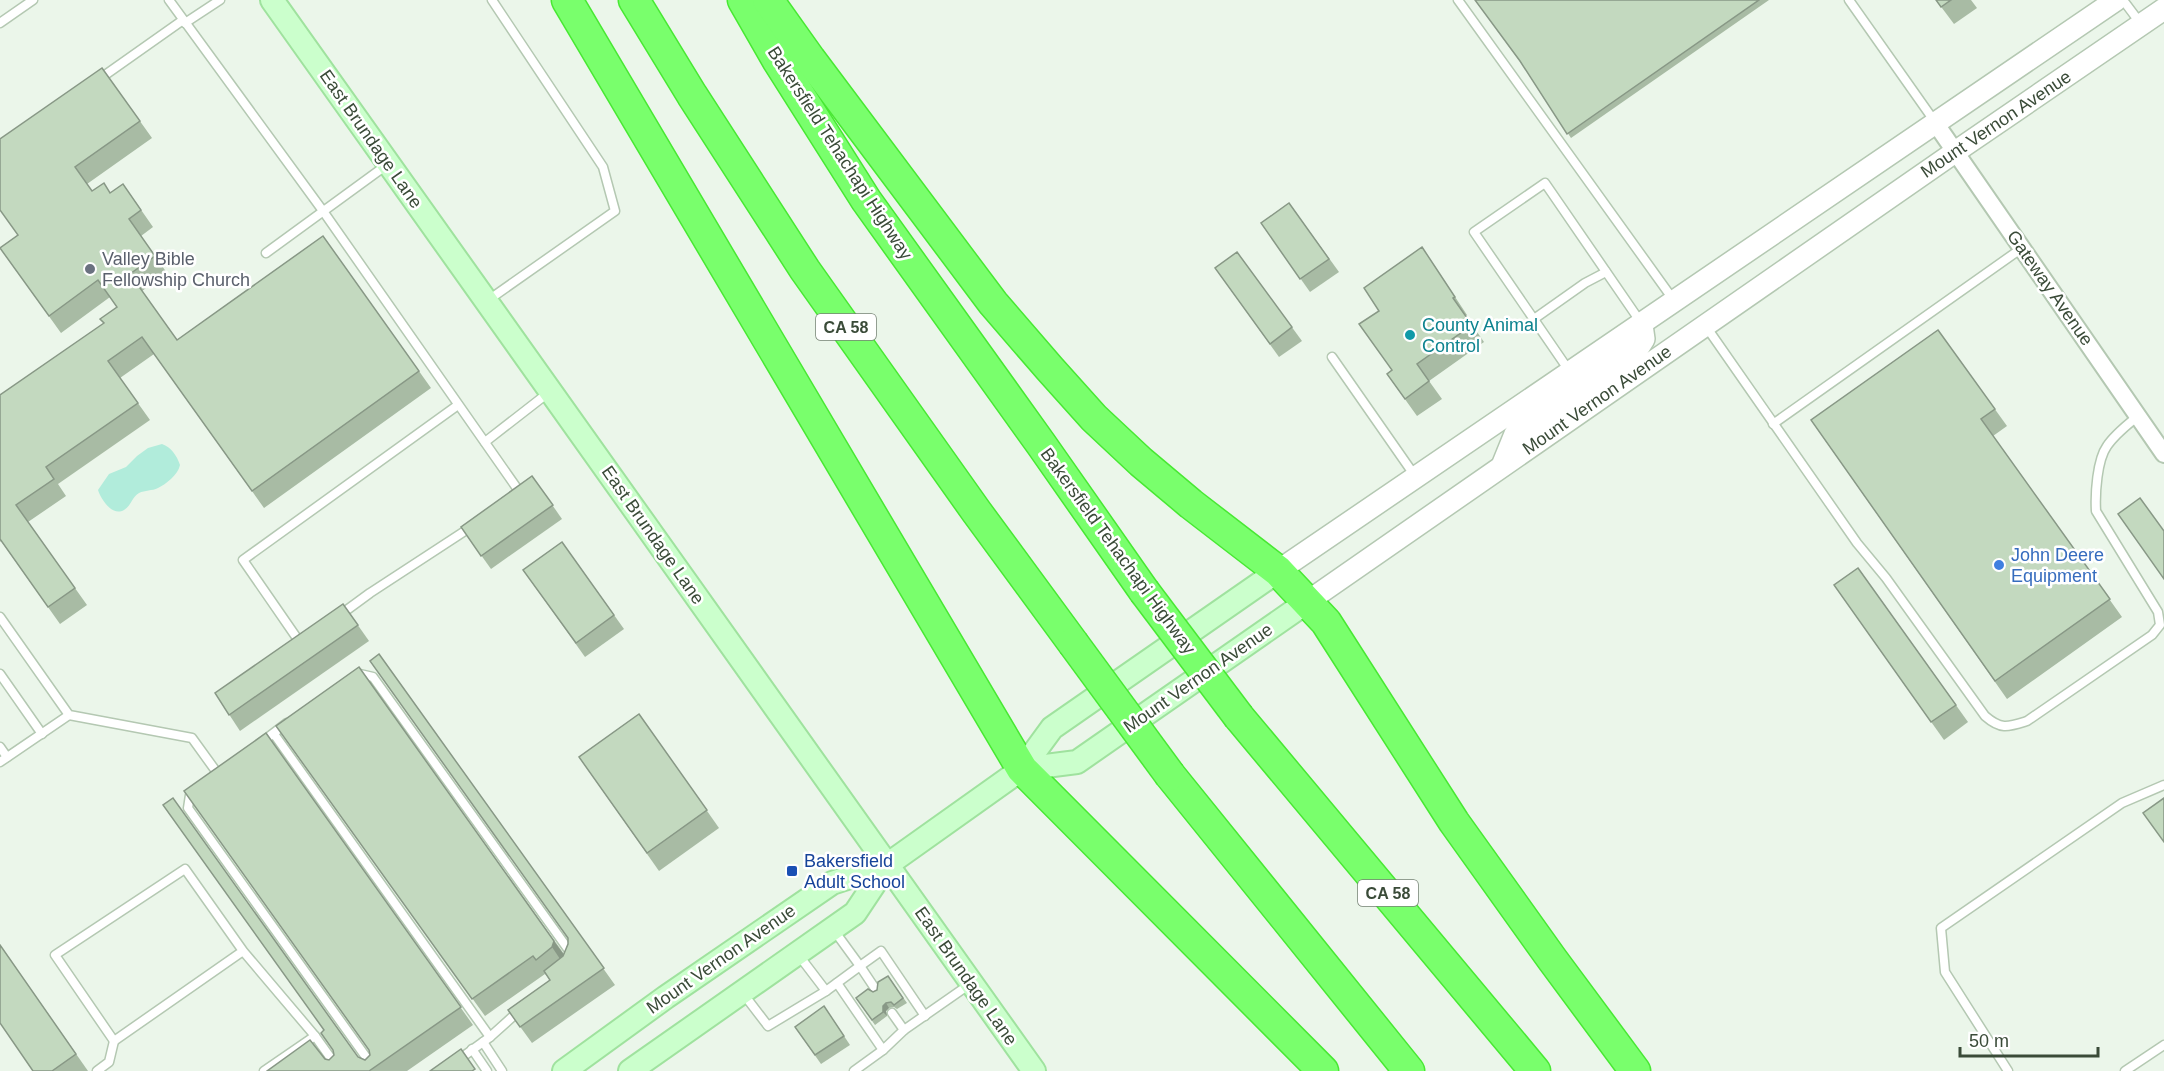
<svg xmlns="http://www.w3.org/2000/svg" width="2164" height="1071" viewBox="0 0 2164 1071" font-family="Helvetica,sans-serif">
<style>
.green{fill:#b1ecdb}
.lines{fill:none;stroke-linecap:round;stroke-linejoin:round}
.service-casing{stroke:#b4c8b2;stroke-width:11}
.minor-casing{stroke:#b4c8b2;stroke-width:20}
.tertiary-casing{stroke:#b4c8b2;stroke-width:24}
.secondary-casing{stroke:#9fe29e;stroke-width:26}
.motorway-casing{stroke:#48e833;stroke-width:33}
.service{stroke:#fff;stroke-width:8}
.minor{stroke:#fff;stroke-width:16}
.tertiary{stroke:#fff;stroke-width:21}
.secondary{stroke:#cbffcc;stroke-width:22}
.motorway{stroke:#79ff6c;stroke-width:30}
.motorway-bridge-casing{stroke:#48e833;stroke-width:33;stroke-linecap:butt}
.motorway-bridge{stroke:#79ff6c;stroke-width:30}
.wall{fill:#a8bba4}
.shaded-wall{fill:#889886}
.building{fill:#c3d9bf;stroke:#889886;stroke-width:1.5}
.worship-dot{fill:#6b7280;stroke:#fff;stroke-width:2}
.culture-dot{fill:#0f9aa8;stroke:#fff;stroke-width:2}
.shop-dot{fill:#3f7fe0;stroke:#fff;stroke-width:2}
.transit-dot{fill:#1a4fb4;stroke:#fff;stroke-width:2}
.labels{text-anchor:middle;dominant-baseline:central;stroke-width:5;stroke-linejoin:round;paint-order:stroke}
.shield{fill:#fff;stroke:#758174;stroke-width:1.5}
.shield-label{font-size:16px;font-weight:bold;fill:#3a4b38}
.street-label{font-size:18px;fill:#3a4b38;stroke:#fff}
.worship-label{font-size:18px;fill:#5b616d;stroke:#fff;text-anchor:start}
.culture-label{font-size:18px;fill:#0d838f;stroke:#fff;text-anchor:start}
.shop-label{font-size:18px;fill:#366cbe;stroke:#fff;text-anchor:start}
.transit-label{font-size:18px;fill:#164399;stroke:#fff;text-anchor:start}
</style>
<rect width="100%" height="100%" fill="#ebf6ea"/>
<path class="green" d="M162,444C171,447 177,456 180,465C178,475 166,484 158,488C152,491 145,490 139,493C132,497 131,506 124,510C112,517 101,499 98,490L109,474L126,467L137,456L148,448Z"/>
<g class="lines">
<defs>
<g id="service">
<path d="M169,0L323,211L521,494L519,495"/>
<path d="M1458,0L1675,302"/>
<path d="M1849,0L1935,122"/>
<path d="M2123,0L2141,24"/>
<path d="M0,23L33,0"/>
<path d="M185,23L220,0"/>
<path d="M98,80L183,20"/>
<path d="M266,253L388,164"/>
<path d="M487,301L615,211L603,167L492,0"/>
<path d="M1534,319L1585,283L1606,272"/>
<path d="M1705,325L1857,543L1886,578L1985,716C2001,730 2008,727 2027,721L2152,635L2160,625L2158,612L2096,511C2095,494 2097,460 2107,446C2115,434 2127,425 2138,416"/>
<path d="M1332,357L1415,476"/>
<path d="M1570,372L1474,232L1545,183L1642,324"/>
<path d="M1773,424L2022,248"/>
<path d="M485,442L548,393"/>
<path d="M340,615L370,593L471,527"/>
<path d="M0,617L69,715L192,738L218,774"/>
<path d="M301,644L243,560L458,405"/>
<path d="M0,674L42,734"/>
<path d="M355,677L360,674L373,677L573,956"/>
<path d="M274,734L490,1037"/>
<path d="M262,742L287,723"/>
<path d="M0,747L7,757"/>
<path d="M0,762L69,715"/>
<path d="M196,791L190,795L188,808L376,1071"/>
<path d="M833,929L860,966L881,951L925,1016"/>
<path d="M243,951L185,869L55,955L114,1041L243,951L315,1036L340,1071"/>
<path d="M797,953L826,991L860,966L876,990"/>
<path d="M837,983L883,1050L904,1030"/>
<path d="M742,992L768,1026L826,991"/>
<path d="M892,1013L904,1030L970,984"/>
<path d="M483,1042L502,1071"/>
<path d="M472,1049L487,1071"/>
<path d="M97,1071L109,1062L114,1041"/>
<path d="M264,1071L315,1036"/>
<path d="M443,1071L490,1037L520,1010"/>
<path d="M854,1071L883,1050"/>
<path d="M2008,1071L1945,972L1941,928L2122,803L2164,785"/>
<path d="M2125,1071L2164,1045"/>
</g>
<path id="minor" d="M1936,124L2164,454"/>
<g id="tertiary">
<path d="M1502,466L1515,434L1637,350L1644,339L1642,325"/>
<path d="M1278,571L2116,0"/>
<path d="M1307,602L1955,152L2164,9"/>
</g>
<g id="secondary">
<path d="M272,0L1034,1071"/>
<path d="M1022,769L1077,762L1307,602"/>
<path d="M564,1071L666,997L832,883L887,865L1022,769L1052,728L1278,571"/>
<path d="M630,1071L855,913L887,865"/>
</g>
<g id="motorway">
<path d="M567,0L1022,769L1323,1071"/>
<path d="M634,0L692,95L805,270L976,511L1073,643"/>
<path d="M743,0L778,61L866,200L1041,444L1144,591"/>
<path d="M768,0L810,59L993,303L1050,369L1094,418L1141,462L1191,504L1278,571L1326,622L1454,822L1552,959L1635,1071"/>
<path d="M1239,717L1535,1071"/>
<path d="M1170,775L1409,1071"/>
</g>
</defs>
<use href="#service" class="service-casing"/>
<use href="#minor" class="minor-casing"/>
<use href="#tertiary" class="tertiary-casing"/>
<use href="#secondary" class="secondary-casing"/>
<use href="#motorway" class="motorway-casing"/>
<use href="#service" class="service"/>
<use href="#minor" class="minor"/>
<use href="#tertiary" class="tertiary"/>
<use href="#secondary" class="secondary"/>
<use href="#motorway" class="motorway"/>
<defs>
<g id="motorway-bridge">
<path d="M1144,591L1239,717"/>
<path d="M1073,643L1170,775"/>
</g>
</defs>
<use href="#motorway-bridge" class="motorway-bridge-casing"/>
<use href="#motorway-bridge" class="motorway-bridge"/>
</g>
<g class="wall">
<path d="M1475,0H1769L1571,138L1521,63Z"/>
<path d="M1936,0H1971L1977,8L1954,24Z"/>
<path d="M102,68L152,138L87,184L92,191L110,193L123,184L153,227L141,236L167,273L142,291L177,340L323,236L431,388L264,508L154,354L120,378L150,420L58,484L66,496L28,522L87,605L60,624L1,541L0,542V395L104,323L117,307L110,297L61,333L0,248L18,235Z"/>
<path d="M1289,203L1339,272L1310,292L1261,223Z"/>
<path d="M1237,252L1302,341L1279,357L1215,268Z"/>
<path d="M1434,265L1467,315L1466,316L1484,342L1429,381L1442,399L1417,416L1387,374L1392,371Z"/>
<path d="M1938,330L2007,426L1993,436L2122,617L2007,699L1811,420Z"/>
<path d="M532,476L562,519L491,569L461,527Z"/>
<path d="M562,542L624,629L585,657L523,570Z"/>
<path d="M1858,568L1968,722L1944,740L1834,585Z"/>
<path d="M343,604L369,641L240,731L215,693Z"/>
<path d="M379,654L615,985L532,1043L508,1010L550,980L545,974L485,1016L276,726L359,667L564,954L568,944V939Z"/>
<path d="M639,714L719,828L659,871L579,757Z"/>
<path d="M266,733L473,1025L407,1071H267L325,1059L329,1060L358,1057L365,1060L370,1055L369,1050Z"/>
<path d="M0,945L88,1071H33Z"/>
<path d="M888,976L907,1003L897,1009L894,1007L889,1008L886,1011L887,1016L875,1025L856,998L877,990Z"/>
<path d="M824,1006L850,1045L821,1064L795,1027Z"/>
</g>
<g class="shaded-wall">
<path d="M554,941L567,959L564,965L552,947Z"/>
<path d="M886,1003L889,1008L886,1011L887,1016L883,1012V1006Z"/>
</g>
<g class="building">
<path d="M1475,0H1759L1567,134L1520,61Z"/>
<path d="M1936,0H1951L1941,7Z"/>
<path d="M102,68L140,121L75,167L92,191L104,183L110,193L123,184L141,210L129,219L155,256L130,274L177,340L323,236L419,371L252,491L142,337L108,361L138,403L46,467L54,479L16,505L75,588L48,607L0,539V395L104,323L100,319L117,307L98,280L49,316L0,248L18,235L0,210V139Z"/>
<path d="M1289,203L1329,259L1300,279L1261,223Z"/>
<path d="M1422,247L1455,297L1453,298L1472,325L1417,364L1429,381L1405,399L1387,374L1392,370L1359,324L1379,311L1364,288Z"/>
<path d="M1237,252L1292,327L1270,344L1215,268Z"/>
<path d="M1938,330L1995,409L1981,419L2110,599L1995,681L1811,420Z"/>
<path d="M532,476L553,505L481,556L461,527Z"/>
<path d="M2140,498L2164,531V579L2118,514Z"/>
<path d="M562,542L614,615L576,643L523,570Z"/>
<path d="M1858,568L1956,705L1931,722L1834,585Z"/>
<path d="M343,604L358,625L229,715L215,693Z"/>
<path d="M379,654L604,968L520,1027L508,1010L550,980L544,971L563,956L568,944V938L370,661Z"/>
<path d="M359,667L554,941L552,947L536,960L533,956L472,999L276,726Z"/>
<path d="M639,714L707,810L647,853L579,757Z"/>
<path d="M266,733L461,1007L369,1071H267L310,1040L325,1059L329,1060L334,1055L333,1050L321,1033L324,1030L163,805L173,798L358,1057L365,1060L370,1055L369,1050L184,791Z"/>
<path d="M2164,798V842L2143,813Z"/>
<path d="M0,945L76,1054L52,1071H33L0,1023Z"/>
<path d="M888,976L903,998L894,1005L891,1002L886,1003L883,1006V1012L872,1020L856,998L868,989L873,992L877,990L878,982Z"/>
<path d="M824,1006L844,1036L815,1055L795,1027Z"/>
<path d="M461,1049L475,1069L472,1071H430Z"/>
</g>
<circle class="worship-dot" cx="90" cy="269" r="6"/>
<circle class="culture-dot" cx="1410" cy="335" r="6"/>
<circle class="shop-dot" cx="1999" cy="565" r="6"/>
<rect class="transit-dot" x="786" y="865" width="12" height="12" rx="3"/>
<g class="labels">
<g class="shield">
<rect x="816" y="314" width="60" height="26" rx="4.5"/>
<rect x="1358" y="880" width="60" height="26" rx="4.5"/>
</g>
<g class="shield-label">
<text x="846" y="327">CA 58</text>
<text x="1388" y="893">CA 58</text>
</g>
<g class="street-label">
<text transform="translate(1996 124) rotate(-34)">Mount Vernon Avenue</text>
<text transform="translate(371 139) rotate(55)">East Brundage Lane</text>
<text transform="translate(840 153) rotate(57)">Bakersfield Tehachapi Highway</text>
<text transform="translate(2050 288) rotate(55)">Gateway Avenue</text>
<text transform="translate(1597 400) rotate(-35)">Mount Vernon Avenue</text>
<text transform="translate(653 535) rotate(55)">East Brundage Lane</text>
<text transform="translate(1118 551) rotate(54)">Bakersfield Tehachapi Highway</text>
<text transform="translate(1198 678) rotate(-35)">Mount Vernon Avenue</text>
<text transform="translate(721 959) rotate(-35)">Mount Vernon Avenue</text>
<text transform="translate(966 976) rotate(55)">East Brundage Lane</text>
</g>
<g class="worship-label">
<text x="102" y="259">Valley Bible<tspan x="102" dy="21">Fellowship Church</tspan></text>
</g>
<g class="culture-label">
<text x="1422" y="325">County Animal<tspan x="1422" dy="21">Control</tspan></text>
</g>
<g class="shop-label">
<text x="2011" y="555">John Deere<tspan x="2011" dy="21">Equipment</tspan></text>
</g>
<g class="transit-label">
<text x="804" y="861">Bakersfield<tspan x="804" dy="21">Adult School</tspan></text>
</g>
</g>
<path d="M1960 1047v9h138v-9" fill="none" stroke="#3a4b38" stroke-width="3"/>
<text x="1969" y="1047" font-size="18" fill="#3a4b38" stroke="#ffffff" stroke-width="4.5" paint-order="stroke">50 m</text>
</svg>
